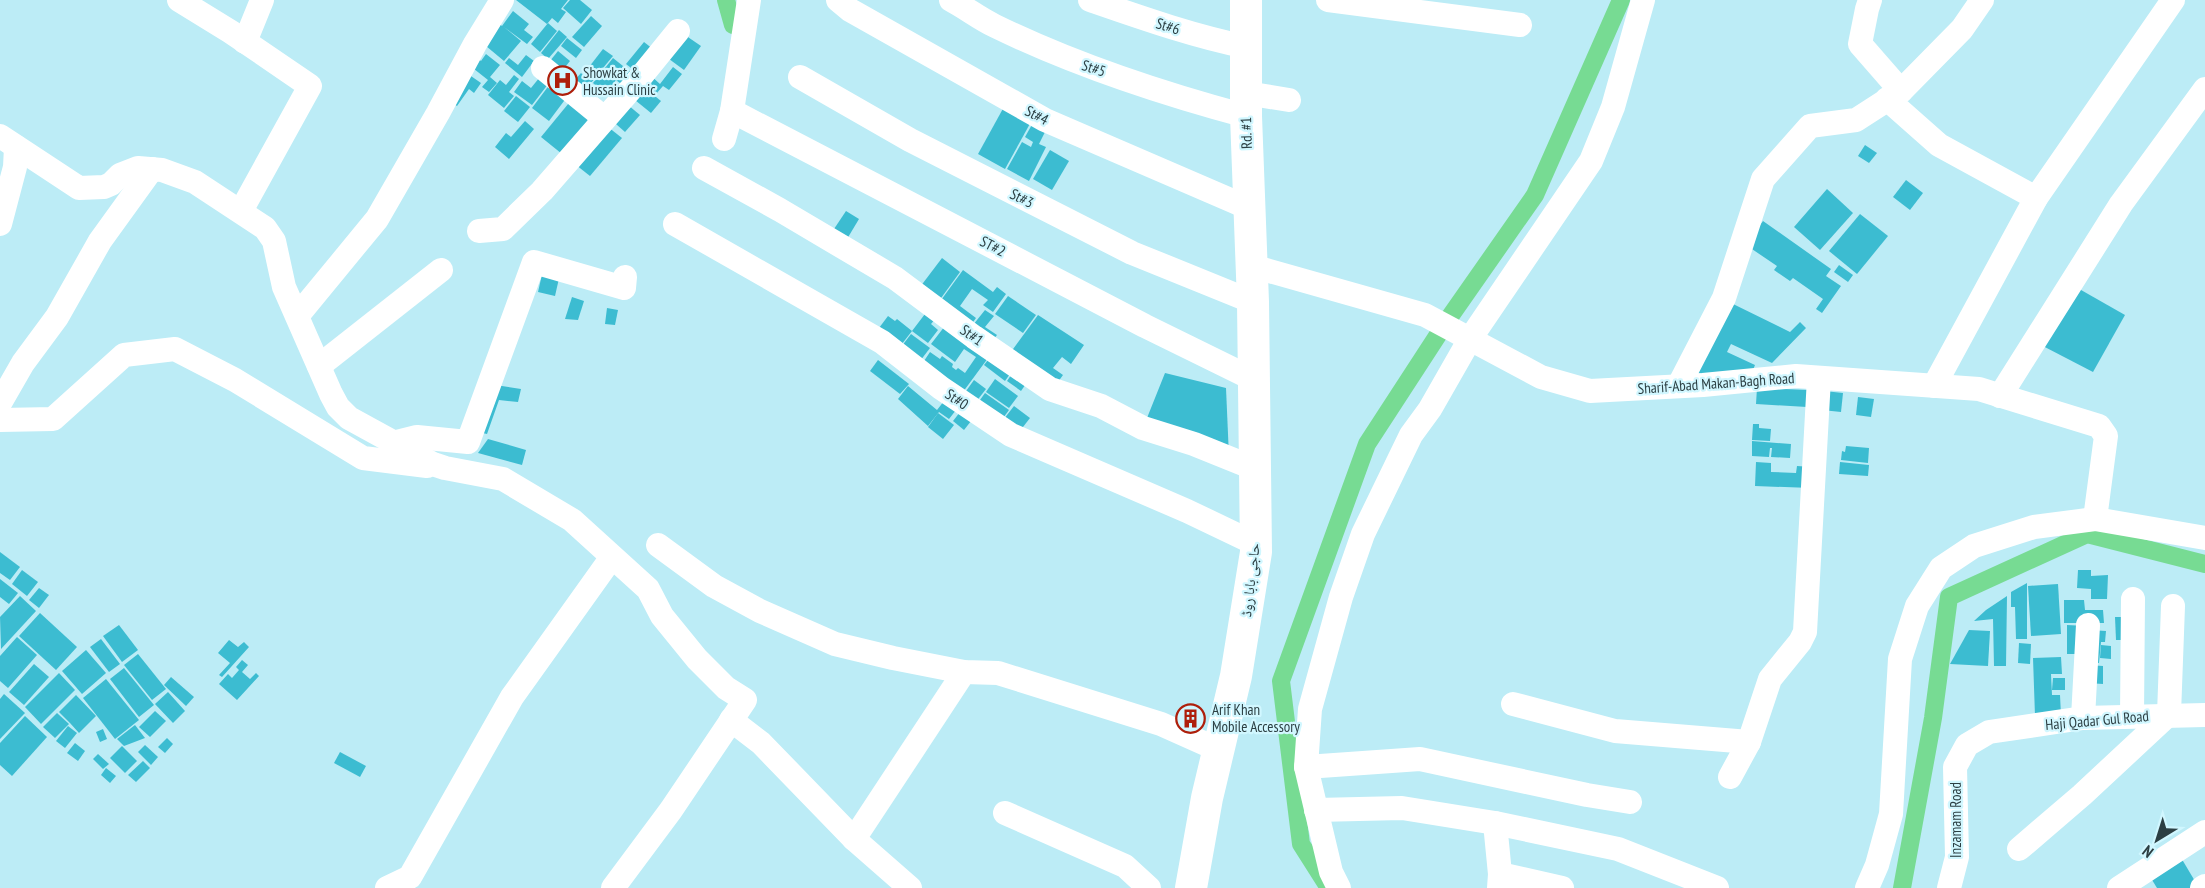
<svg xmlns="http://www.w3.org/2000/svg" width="2205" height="888" viewBox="0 0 2205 888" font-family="'PT Sans Narrow','Noto Naskh Arabic',sans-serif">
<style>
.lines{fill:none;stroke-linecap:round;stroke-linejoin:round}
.canal{stroke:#77db93;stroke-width:18}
.building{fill:#3cbcd1}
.minor{stroke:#fff;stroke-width:24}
.major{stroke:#fff;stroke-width:32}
.labels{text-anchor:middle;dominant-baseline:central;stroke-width:4.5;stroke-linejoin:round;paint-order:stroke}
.street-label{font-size:15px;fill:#2c3f43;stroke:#d1f7ff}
.poi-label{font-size:15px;fill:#2c3f43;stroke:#d1f7ff;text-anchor:start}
</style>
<rect width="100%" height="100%" fill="#bcecf6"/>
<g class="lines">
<g class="canal">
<path d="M726,0L733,25"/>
<path d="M1329,888L1301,844L1281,681L1367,444L1449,318L1535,195L1621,0"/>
<path d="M1902,888L1933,718L1949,597L2087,534L2205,564"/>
</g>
</g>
<g class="building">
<path d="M516,0H568L561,9L566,12L558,23L552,18L547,24Z"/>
<path d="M570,0H580L592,10L581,24L563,8Z"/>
<path d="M513,11L529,24L524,30L533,37L527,44L504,27L521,41L504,61L480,41L496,21L502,26Z"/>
<path d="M591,16L602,26L584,47L572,37Z"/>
<path d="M548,23L557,31L540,52L531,44Z"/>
<path d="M559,30L567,37L548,59L541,53Z"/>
<path d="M682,33L701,46L684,70L665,56Z"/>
<path d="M567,38L582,50L576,58L561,46Z"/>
<path d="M644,42L658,53L640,75L626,64Z"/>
<path d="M603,49L613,56L598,74L589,67Z"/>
<path d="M558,51L570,61L558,76L546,66Z"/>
<path d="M486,54L500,65L490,77L497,83L489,92L482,87L488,80L469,65L476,57L481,61Z"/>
<path d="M526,55L534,61L522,77L505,63L509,58L518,65Z"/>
<path d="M613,58L638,78L629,90L616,80L606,94L593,83Z"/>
<path d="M673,67L682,74L669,90L663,86L656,94L643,84L650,75L660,84Z"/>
<path d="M588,71L596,77L584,91L573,82L581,73L584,76Z"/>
<path d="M544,72L552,79L532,105L514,92L522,81L531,88Z"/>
<path d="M468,74L481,83L474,93L469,89L457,106L449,101Z"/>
<path d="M514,75L519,79L509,92L514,96L504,108L488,95L500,80L506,85Z"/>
<path d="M553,80L570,93L549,121L532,108Z"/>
<path d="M640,84L661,101L651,113L630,96Z"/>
<path d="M516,96L530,107L518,122L504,111Z"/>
<path d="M573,98L599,119L567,158L541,137Z"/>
<path d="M622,100L640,115L625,132L608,117Z"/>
<path d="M1005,105L1032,120L1005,169L978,154Z"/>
<path d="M525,121L534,129L509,159L495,147L506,133L511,137Z"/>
<path d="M1034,121L1047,128L1039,144L1046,147L1029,181L1007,169L1022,142L1031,147L1033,142L1025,137Z"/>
<path d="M603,123L622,138L590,176L571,161Z"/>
<path d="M1865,145L1877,153L1869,163L1858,156Z"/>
<path d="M1050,150L1069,161L1052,190L1033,179Z"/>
<path d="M1906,180L1923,193L1910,210L1893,197Z"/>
<path d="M1827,189L1853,213L1820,250L1794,227Z"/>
<path d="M846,211L859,219L844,244L830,235Z"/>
<path d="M1860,214L1888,236L1857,274L1829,251Z"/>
<path d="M1763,221L1831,269L1826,276L1841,286L1822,313L1816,309L1823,299L1793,278L1790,281L1774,270L1777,266L1746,245Z"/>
<path d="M942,258L960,272L936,305L917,291Z"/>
<path d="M1839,265L1853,275L1848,282L1834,272Z"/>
<path d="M543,270L560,274L555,296L538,292Z"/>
<path d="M963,270L993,292L997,287L1006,294L993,312L983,305L988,300L972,289L960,306L976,318L968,329L936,307Z"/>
<path d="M2074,286L2125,315L2093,372L2039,344Z"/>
<path d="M1008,296L1036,315L1023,333L995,314Z"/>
<path d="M572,297L584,301L578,320L565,319Z"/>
<path d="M1729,302L1790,332L1800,322L1806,328L1772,363L1731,344L1727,352L1755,365L1751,375L1694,373Z"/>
<path d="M607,308L618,310L615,325L605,324Z"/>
<path d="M928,310L937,317L931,324L938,330L928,343L912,331Z"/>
<path d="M985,310L994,316L985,327L997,335L989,345L969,330Z"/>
<path d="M1038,315L1084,345L1071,364L1062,357L1053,368L1063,375L1053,389L1008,356Z"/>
<path d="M888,316L895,321L897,319L912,331L898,349L876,332Z"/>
<path d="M948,322L991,354L960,396L920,367L930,352L940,359L942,356L953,364L952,367L956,370L958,368L965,373L976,357L964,349L955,362L931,344Z"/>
<path d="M911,334L930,348L917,365L898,351Z"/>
<path d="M994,352L1015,367L1005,381L984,365Z"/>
<path d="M878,360L909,384L900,394L870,371Z"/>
<path d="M1016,368L1030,378L1021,391L1007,381Z"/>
<path d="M1165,373L1226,388L1229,457L1143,428Z"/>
<path d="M995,379L1018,396L1009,408L986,392Z"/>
<path d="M974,380L986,389L972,407L961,398Z"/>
<path d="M489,384L521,389L518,402L499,400L487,434L474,431Z"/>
<path d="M908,386L937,410L948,396L960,405L949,419L939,412L928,426L898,399Z"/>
<path d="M1757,388L1808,390L1807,407L1756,404Z"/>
<path d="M1824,391L1843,393L1841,412L1822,410Z"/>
<path d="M985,393L1009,410L998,425L975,407Z"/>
<path d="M1858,397L1874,399L1871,417L1856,415Z"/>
<path d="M1014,406L1030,418L1016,436L1000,424Z"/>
<path d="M964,407L975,416L964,430L953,421Z"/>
<path d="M938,413L954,425L943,439L928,427Z"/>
<path d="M1753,424H1759V428L1771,429L1770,441L1752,440Z"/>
<path d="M488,439L526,450L522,465L478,453Z"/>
<path d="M1752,441L1791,444L1790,458L1771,457L1772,448H1770L1769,457L1752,456Z"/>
<path d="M1846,446L1869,448L1868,463L1841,460L1842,451L1845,452Z"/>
<path d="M1756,462L1771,463V472L1796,473L1797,466L1812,467L1811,488L1755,486Z"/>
<path d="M1840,462L1869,465L1868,476L1839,474Z"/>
<path d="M0,552L20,567L10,580L0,573Z"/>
<path d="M22,570L38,582L27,596L12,584Z"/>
<path d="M2078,570H2091V576L2108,575L2107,599H2091V589L2077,588Z"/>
<path d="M0,579L18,593L9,604L0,597Z"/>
<path d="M2027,583V639H2016L2015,607H2011V592Z"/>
<path d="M2058,584L2061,634L2031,636L2028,586Z"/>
<path d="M39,588L49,595L39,608L29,600Z"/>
<path d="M20,596L36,611L1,649L0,617Z"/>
<path d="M2007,596L2006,666H1994L1993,619L1974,621L1986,610Z"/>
<path d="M2064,600H2084L2085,610H2103L2104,623H2064Z"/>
<path d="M40,613L77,647L56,670L19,636Z"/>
<path d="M2115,617H2130L2131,640H2116Z"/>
<path d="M119,625L138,650L122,662L103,636Z"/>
<path d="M2067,625L2086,626V654H2067Z"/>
<path d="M1969,630L1990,631L1988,666L1950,664Z"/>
<path d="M2090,630L2106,631L2105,642H2101L2099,663L2087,662Z"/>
<path d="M17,637L37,655L8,688L0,681V656Z"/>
<path d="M101,639L120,664L109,672L90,647Z"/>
<path d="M229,640L238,647L244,642L249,647L222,677L219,675L230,663L218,653Z"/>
<path d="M2019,643L2031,644L2030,664L2018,663Z"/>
<path d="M2101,645L2111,646V659L2100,658Z"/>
<path d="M86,650L106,673L82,694L62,671Z"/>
<path d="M138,654L166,689L152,700L124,665Z"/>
<path d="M2061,657L2062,674H2051L2052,695H2060L2061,715L2035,716L2033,658Z"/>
<path d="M242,660L248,665L242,672L250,679L256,673L259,676L237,700L219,684L228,674L232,678L239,670L236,667Z"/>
<path d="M34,664L49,677L24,705L9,692Z"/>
<path d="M2088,665L2103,666V684L2087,683Z"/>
<path d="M124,668L154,705L139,717L110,679Z"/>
<path d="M59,673L75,690L41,724L25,707Z"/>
<path d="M171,677L194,697L186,706L164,685Z"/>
<path d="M2053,678H2065V690H2052Z"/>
<path d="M106,679L139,720L115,739L83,698Z"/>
<path d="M168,692L185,711L173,723L155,704Z"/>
<path d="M4,694L25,713L0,739V699Z"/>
<path d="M76,695L96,716L79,733L70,723L72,721L70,723L59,712Z"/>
<path d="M1183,710L1201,715L1198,729L1181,722Z"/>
<path d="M155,711L166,721L150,737L139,727Z"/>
<path d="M57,713L69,724L55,738L43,727Z"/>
<path d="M25,716L47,737L12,776L0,765V743Z"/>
<path d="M135,725L145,738L124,746L117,739Z"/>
<path d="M68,726L77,733L65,748L56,741Z"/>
<path d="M103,729L107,739L100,742L96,732Z"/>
<path d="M167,738L173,744L165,753L158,747Z"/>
<path d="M75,743L85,751L78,761L67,753Z"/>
<path d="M145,745L158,757L151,765L138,752Z"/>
<path d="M122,746L137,761L125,773L110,758Z"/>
<path d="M340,752L366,766L360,777L334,763Z"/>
<path d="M98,754L109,764L103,769L93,759Z"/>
<path d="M143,761L150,768L136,782L128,775Z"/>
<path d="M106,768L116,776L110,783L101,775Z"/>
<path d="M2180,856L2199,888H2157L2149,875Z"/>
</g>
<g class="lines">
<g class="minor">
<path d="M179,0L231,32L310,86L241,211"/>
<path d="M838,0L850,10L1045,120L1249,208"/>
<path d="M951,0C966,8 980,19 995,26C1075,65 1160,93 1246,116"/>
<path d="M1090,0C1142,18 1193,36 1247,47"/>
<path d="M1328,0L1520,25"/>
<path d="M1870,0L1867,9L1860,44L1901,91"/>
<path d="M245,42L262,0"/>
<path d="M543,68L604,118"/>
<path d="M800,77L910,140L1132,253L1253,302"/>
<path d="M1246,93L1289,100"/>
<path d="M1887,99L1939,145L2036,198"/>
<path d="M732,111L1145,326L1255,380"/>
<path d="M0,136L79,188L104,187L111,184L120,175L138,168L162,170L195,182L265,228L274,241L284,287L331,394L338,407L349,418L433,464L445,468L503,479L572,520L648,589L662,616L697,659L726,688L745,700L671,810L613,888"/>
<path d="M724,139L732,111L749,0"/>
<path d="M704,168L780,210L895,278L974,337L1050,389L1101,406L1143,428L1194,444L1256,469"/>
<path d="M0,224L15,167L16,147"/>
<path d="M675,224L882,342L941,388L1011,435L1187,511L1256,544"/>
<path d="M479,231L503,229L542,191L630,90L678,31"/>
<path d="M1252,266L1425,315L1541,377L1590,391L1703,385L1796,376L1979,389L2099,426L2106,436L2095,519"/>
<path d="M298,315L377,219L438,113L475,44L502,0"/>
<path d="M319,366L441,270"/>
<path d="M1679,385L1724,298L1763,179L1810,126L1856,120L1901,91L1962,29L1982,0"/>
<path d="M1934,386L2036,198L2173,0"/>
<path d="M2000,396L2121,204L2205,89"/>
<path d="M0,403L23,363L57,317L100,241L152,169"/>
<path d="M0,420L53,419L124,355L175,349L235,380L363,458L427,466"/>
<path d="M393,443L417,437L468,442L534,262L624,288L625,277"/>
<path d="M658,545L714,586L760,611L835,644L893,658L964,672L998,673L1161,724L1217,749"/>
<path d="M1513,704L1615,731L1749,742"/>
<path d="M2132,716L2133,599"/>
<path d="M2083,718L2088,625"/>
<path d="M731,720L761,743L854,839L910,888"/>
<path d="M1306,767L1420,759L1587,795L1630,802"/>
<path d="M1730,777L1749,742L1770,679L1800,642L1805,632L1819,378"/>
<path d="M1316,810L1402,808L1495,823L1618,849L1717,888"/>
<path d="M1005,813L1125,866L1149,888"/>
<path d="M1495,823L1500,874L1499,888"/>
<path d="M854,839L964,672"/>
<path d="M2019,849L2082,795L2169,714L2173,606"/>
<path d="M1500,874L1562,888"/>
<path d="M387,888L410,877L512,697L612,557"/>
<path d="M1339,888L1331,872L1306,767L1310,709L1341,597L1363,534L1411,435L1430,409L1470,339L1591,161L1613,107L1643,0"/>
<path d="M1867,888L1877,865L1891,814L1900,659L1917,606L1941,568L1974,546L2034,527L2095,519L2205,538"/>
<path d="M1949,888L1957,857L1955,767L1967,745L1989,732L2083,718L2205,715"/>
<path d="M2119,888L2205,832"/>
<path d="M2202,888L2205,886"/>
</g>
<path class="major" d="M1191,888L1207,798L1236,676L1256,552L1253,302L1246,116V0"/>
</g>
<defs>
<symbol id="hospital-ring" viewBox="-11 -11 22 22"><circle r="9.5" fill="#d1f7ff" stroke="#ae1f0b" stroke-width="1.5"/><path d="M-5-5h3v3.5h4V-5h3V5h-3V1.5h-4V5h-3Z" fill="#ae1f0b"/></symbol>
<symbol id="building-ring" viewBox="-11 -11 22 22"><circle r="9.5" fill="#d1f7ff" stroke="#ae1f0b" stroke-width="1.5"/><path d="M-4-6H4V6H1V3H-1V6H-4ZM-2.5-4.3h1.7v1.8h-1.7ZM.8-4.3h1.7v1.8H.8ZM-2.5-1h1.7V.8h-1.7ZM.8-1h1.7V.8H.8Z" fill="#ae1f0b"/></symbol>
</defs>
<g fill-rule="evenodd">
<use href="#hospital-ring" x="546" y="64" width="33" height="33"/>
<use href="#building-ring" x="1174" y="702" width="33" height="33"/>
</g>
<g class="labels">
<g class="street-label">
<text transform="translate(1168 26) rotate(17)">St#6</text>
<text transform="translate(1094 68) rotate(18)">St#5</text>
<text transform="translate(1037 115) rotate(28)">St#4</text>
<text transform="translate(1246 133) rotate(-92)">Rd. #1</text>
<text transform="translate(1022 198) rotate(27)">St#3</text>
<text transform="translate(993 246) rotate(27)">ST#2</text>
<text transform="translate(972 335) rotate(35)">St#1</text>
<text transform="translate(1716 383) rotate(-4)">Sharif-Abad Makan-Bagh Road</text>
<text transform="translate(957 399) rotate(34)">St#0</text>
<text transform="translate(1250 580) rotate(-83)">حاجی بابا روڈ</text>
<text transform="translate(2097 720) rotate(-5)">Haji Qadar Gul Road</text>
<text transform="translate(1955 820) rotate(-90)">Inzamam Road</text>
</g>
<g class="poi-label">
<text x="583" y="72">Showkat &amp;<tspan x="583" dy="17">Hussain Clinic</tspan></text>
<text x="1212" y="709">Arif Khan<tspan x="1212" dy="17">Mobile Accessory</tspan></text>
</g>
</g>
<g transform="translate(2157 840) rotate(218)" stroke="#d1f7ff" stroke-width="4.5" paint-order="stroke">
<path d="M0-4.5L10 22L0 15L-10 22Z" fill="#2c3f43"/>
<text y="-9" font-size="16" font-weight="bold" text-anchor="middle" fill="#2c3f43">N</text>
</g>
</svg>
